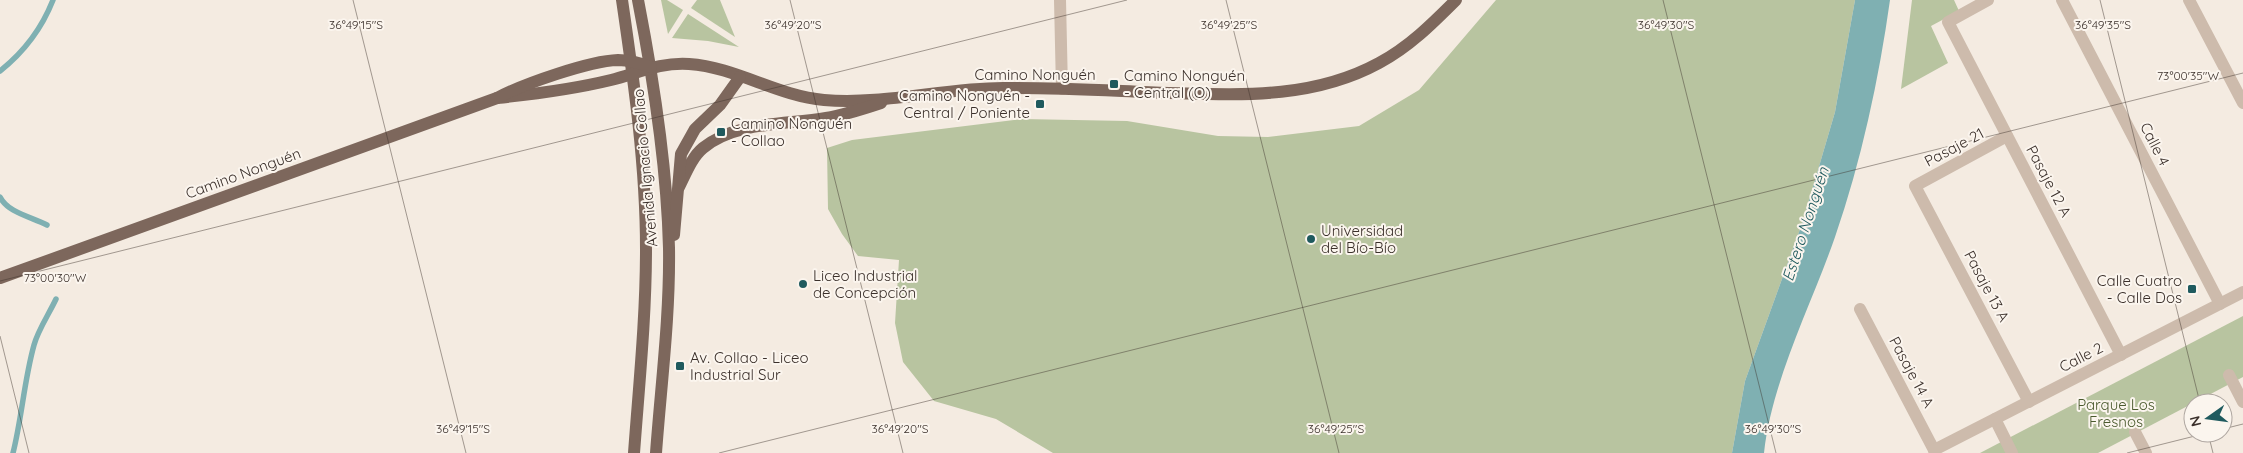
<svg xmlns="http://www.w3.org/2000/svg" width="2243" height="453" viewBox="0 0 2243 453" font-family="Quicksand,sans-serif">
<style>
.green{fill:#b8c4a0}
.water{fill:#7fb0b2}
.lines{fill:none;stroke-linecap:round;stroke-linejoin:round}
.stream{stroke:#7fb0b2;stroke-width:5.5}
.minor{stroke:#cdbbac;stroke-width:12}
.major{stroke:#7d675c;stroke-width:12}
.ticks{fill:none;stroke:#3b302b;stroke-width:1;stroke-opacity:0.45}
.poi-dot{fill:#1f5a5e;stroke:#fbf5ee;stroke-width:2}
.labels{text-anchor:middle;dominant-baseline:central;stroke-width:4;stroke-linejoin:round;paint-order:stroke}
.street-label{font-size:15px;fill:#3b302b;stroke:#fbf5ee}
.poi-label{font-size:15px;fill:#3b302b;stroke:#fbf5ee;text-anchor:start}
.park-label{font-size:15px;fill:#4a5a2e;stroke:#fbf5ee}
.water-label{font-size:16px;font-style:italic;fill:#1f5a5e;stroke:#fbf5ee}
.ticks-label{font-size:12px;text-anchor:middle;fill:#3b302b;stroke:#fbf5ee;stroke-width:4;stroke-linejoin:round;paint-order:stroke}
</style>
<rect width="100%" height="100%" fill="#f4ebe1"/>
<g class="green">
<path d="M661,0H667L683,10L668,34Z"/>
<path d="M697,0H720L735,37L691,8Z"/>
<path d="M1496,0H1855L1835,112L1803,221L1745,381L1732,453H1053L996,419L934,401L903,362L895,323L899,260L858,256L842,234L828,209L827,148L852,140L1022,119L1127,121L1218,136L1268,137L1359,126L1419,90Z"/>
<path d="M1912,0H1954L1959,11L1931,26L1948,63L1901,89Z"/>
<path d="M688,14L739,47L708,41L672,38Z"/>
<path d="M2243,316V377L2098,453H1980Z"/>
</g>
<path class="water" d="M1855,0H1890C1879,79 1861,162 1835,237C1811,306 1772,380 1764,453H1732L1745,381L1803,221L1835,112Z"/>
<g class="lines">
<g class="stream">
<path d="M0,71C24,52 42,28 53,0"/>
<path d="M0,197C8,213 32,217 47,225"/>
<path d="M13,453C22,417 24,381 34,345C38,330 49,314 56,299"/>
</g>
<g class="minor">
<path d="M1060,0L1062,89"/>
<path d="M1988,0L1948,22L2121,355"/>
<path d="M2062,0L2220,304"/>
<path d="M2189,0L2243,103"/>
<path d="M2007,136L1915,186L2029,402"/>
<path d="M1860,309L1934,450"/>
<path d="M2229,375L2243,402"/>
<path d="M1995,419L2012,453"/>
<path d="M2135,432L2146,453"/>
<path d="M1934,450L2243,292"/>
</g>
<g class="major">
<path d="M622,0C634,82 646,166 646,249C646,317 639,385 634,453"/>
<path d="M638,0C654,82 667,165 669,248C670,316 661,385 656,453"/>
<path d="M497,98C536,94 574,89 611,80C638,73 661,62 689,64C736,67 777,96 824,100C884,105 944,88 1003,88C1058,87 1114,91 1169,93C1241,95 1313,99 1379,63C1409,47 1432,24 1456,0"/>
<path d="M679,187C686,173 692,157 703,148C736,121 786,125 826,118C845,115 863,109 881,103"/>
<path d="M674,235L681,154L695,129L720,105L740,77"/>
<path d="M0,278L497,98C523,84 589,61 618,60C629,60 640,63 651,67"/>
</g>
</g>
<path class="ticks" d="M353,0L466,453M790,0L903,453M1226,0L1339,453M1663,0L1776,453M2100,0L2200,403M0,281L1127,0M0,336L29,453M2223,429L2243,424M2208,433L2213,453M719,453L2243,73M2127,453L2207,433"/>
<g class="poi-dot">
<rect x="1109" y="79" width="10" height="10" rx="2.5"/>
<rect x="1035" y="99" width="10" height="10" rx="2.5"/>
<rect x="716" y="127" width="10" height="10" rx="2.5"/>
<circle cx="1311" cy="239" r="5"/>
<circle cx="803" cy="284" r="5"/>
<rect x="2187" y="284" width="10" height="10" rx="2.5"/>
<rect x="675" y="361" width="10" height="10" rx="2.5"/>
</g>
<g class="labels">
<g class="street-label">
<text x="1035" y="74">Camino Nonguén</text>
<text transform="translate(2155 144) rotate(63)">Calle 4</text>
<text transform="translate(1954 147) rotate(-28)">Pasaje 21</text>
<text transform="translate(645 168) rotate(-95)">Avenida Ignacio Collao</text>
<text transform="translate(243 173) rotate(-20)">Camino Nonguén</text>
<text transform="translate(2049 181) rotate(62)">Pasaje 12 A</text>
<text transform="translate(1987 286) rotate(62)">Pasaje 13 A</text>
<text transform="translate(2081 357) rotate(-27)">Calle 2</text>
<text transform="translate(1912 372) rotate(62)">Pasaje 14 A</text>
</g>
<g class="poi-label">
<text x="1124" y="75">Camino Nonguén<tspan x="1124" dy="17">- Central (O)</tspan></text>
<text x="1030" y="95" text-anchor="end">Camino Nonguén -<tspan x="1030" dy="17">Central / Poniente</tspan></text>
<text x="731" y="123">Camino Nonguén<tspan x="731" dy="17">- Collao</tspan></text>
<text x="1321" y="230">Universidad<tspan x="1321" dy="17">del Bío-Bío</tspan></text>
<text x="813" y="275">Liceo Industrial<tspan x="813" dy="17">de Concepción</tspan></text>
<text x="2182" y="280" text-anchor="end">Calle Cuatro<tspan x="2182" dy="17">- Calle Dos</tspan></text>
<text x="690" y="357">Av. Collao - Liceo<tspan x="690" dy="17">Industrial Sur</tspan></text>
</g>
<g class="park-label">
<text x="2116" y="404">Parque Los<tspan x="2116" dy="17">Fresnos</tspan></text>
</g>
<g class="water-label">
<text transform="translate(1805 224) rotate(-72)">Estero Nonguén</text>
</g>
</g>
<g class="ticks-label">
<text x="1666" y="29">36°49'30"S</text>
<text x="2103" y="29">36°49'35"S</text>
<text x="356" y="29">36°49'15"S</text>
<text x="793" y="29">36°49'20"S</text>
<text x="1229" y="29">36°49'25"S</text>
<text x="2188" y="80">73°00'35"W</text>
<text x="55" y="282">73°00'30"W</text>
<text x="463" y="433">36°49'15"S</text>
<text x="900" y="433">36°49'20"S</text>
<text x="1336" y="433">36°49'25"S</text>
<text x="1773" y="433">36°49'30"S</text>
</g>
<g transform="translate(2208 418) rotate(256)"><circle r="24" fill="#fbf5ee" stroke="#aea6a0"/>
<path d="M0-4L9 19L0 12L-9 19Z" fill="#1f5a5e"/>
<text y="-8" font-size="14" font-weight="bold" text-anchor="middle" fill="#3b302b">N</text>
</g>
</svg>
